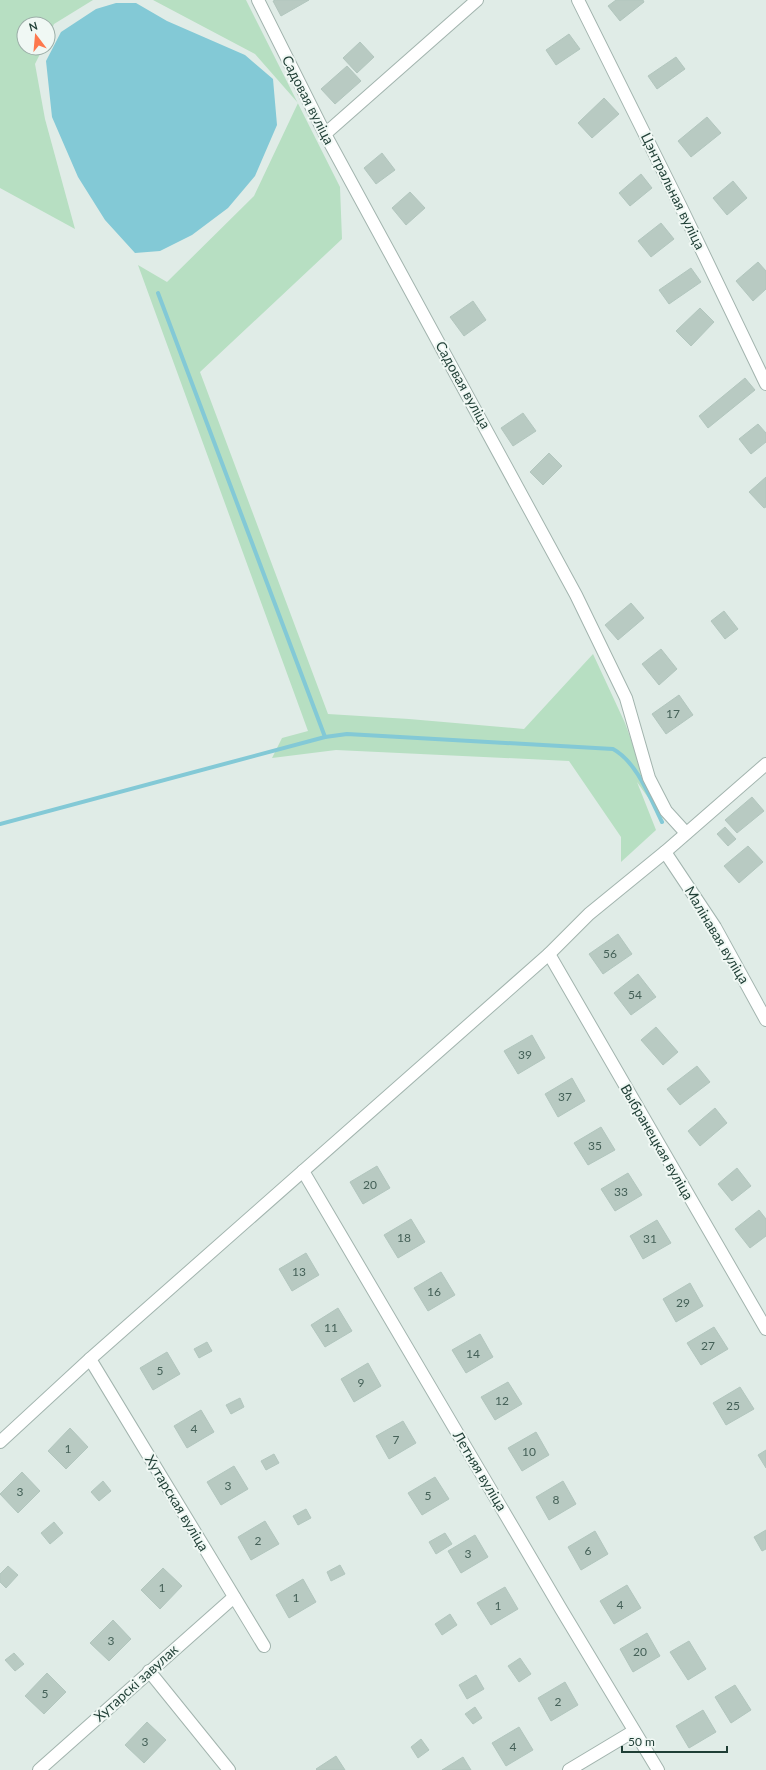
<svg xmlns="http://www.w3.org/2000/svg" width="766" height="1770" font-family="Lato,sans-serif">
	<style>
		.green { fill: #b7dfc2 }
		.water { fill: #83c9d6 }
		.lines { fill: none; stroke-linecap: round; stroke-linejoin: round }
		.stream { stroke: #83c9d6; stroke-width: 4 }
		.building { fill: #b8cac2; stroke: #b2c6be }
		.minor-casing { stroke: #a2b4ae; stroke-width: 14 }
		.minor { stroke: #fff; stroke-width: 12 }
		.labels { text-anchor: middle; stroke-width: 4; stroke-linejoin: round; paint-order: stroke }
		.number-label { font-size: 12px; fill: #456158 }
		.street-label { font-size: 14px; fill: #1f3e35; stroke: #f0f8f4 }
	</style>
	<rect width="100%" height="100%" fill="#e0ece7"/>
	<g class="green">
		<path d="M0,0H93L54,24L48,37V24H24V48H43L35,64L45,119L75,229L0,188Z"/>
		<path d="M153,0H246L340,187L342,239L200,372L328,714L409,719L524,729L593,654L625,723L640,765L664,820L637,782L656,830L621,862V837L569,761L336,750L272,758L282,738L308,731L138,265L167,282L254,196L298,103L255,54Z"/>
	</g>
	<path class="water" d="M116,3H136L167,21L245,55L273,79L277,125L255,176L228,208L192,235L160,251L135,253L105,220L78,177L52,117L46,61L61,32L96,9Z"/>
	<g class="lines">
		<g class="stream">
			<path d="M158,293L325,737"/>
			<path d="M0,824L325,737L347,734L613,749C637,762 650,798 662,822"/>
		</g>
	</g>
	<g class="building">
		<path d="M276,0H309L281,16L273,1Z"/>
		<path d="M616,0H643L644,2L620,21L608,6Z"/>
		<path d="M569,34L580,49L556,65L546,50Z"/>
		<path d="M360,42L374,57L357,73L343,58Z"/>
		<path d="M676,57L685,69L657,89L648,76Z"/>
		<path d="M347,66L361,81L335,104L321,89Z"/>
		<path d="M604,98L619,114L592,138L578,123Z"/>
		<path d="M707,117L721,133L691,157L678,141Z"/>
		<path d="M382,153L395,170L376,184L364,168Z"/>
		<path d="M641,174L652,188L630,206L619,193Z"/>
		<path d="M733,181L747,198L727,215L713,198Z"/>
		<path d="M410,192L425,208L406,225L392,208Z"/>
		<path d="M661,223L674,239L651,257L638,241Z"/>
		<path d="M758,262L766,271V289L753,301L736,281Z"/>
		<path d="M691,268L701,282L669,304L659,290Z"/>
		<path d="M473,301L486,320L464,336L450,317Z"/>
		<path d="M700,308L714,322L691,346L676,331Z"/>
		<path d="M745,378L755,390L708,428L699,416Z"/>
		<path d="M523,413L536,431L513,446L501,428Z"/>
		<path d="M758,424L766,433V442L751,454L739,439Z"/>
		<path d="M549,453L562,466L543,485L530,472Z"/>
		<path d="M766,477V507L764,508L749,492Z"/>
		<path d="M631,603L644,618L618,640L605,625Z"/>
		<path d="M724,611L738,629L725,639L711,621Z"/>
		<path d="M661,649L677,669L659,685L642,664Z"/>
		<path d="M679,695L693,715L666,734L652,714Z"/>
		<path d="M752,797L764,811L737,833L725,820Z"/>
		<path d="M725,827L736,839L728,846L717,834Z"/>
		<path d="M748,846L763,862L739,883L724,866Z"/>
		<path d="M618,934L632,954L603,974L589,954Z"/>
		<path d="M638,974L656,997L631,1015L614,993Z"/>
		<path d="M656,1027L678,1052L663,1065L641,1040Z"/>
		<path d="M532,1035L545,1058L518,1074L504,1051Z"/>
		<path d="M697,1066L710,1082L680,1105L667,1089Z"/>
		<path d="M572,1078L585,1101L558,1117L545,1094Z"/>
		<path d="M715,1108L727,1123L700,1146L688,1131Z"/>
		<path d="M601,1127L615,1150L588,1165L574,1143Z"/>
		<path d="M377,1166L390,1188L363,1204L350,1182Z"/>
		<path d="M737,1168L751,1186L732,1201L718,1184Z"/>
		<path d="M628,1173L642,1195L615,1211L601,1189Z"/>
		<path d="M759,1210L766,1219V1236L750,1248L735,1229Z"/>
		<path d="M411,1219L425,1242L398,1258L384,1235Z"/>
		<path d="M657,1220L671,1243L643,1259L630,1236Z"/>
		<path d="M306,1253L319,1275L292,1291L279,1269Z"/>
		<path d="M441,1272L455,1295L428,1311L414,1288Z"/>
		<path d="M690,1283L703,1306L676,1322L663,1299Z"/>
		<path d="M338,1308L352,1331L325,1347L311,1325Z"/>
		<path d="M714,1327L728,1349L701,1365L687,1343Z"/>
		<path d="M480,1334L493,1357L466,1373L452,1350Z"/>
		<path d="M207,1342L212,1351L199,1358L194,1349Z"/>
		<path d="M167,1352L180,1374L153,1390L140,1368Z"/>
		<path d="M368,1363L381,1386L354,1402L341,1379Z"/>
		<path d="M508,1382L522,1404L495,1420L481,1397Z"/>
		<path d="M740,1387L754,1409L726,1425L713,1403Z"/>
		<path d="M240,1398L244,1407L231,1414L226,1405Z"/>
		<path d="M201,1410L214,1432L187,1448L174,1426Z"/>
		<path d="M403,1421L416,1443L389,1459L376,1436Z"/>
		<path d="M70,1428L88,1447L66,1469L48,1451Z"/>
		<path d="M536,1432L549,1455L522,1471L508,1448Z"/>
		<path d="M766,1450V1468L758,1455Z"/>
		<path d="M274,1454L279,1463L266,1470L261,1461Z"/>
		<path d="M234,1466L248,1489L221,1505L207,1482Z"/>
		<path d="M22,1472L40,1491L18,1513L0,1494Z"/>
		<path d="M435,1477L449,1499L422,1515L408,1493Z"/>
		<path d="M103,1481L111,1491L99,1501L91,1492Z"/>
		<path d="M563,1481L576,1504L549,1520L536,1497Z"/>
		<path d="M306,1509L311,1518L298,1525L293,1516Z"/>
		<path d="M265,1521L279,1544L251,1560L238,1537Z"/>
		<path d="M54,1522L63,1533L50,1544L41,1533Z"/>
		<path d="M766,1530V1549L762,1551L754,1537Z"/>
		<path d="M595,1531L608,1554L581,1570L568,1547Z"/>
		<path d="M445,1533L452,1544L436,1554L429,1542Z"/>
		<path d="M475,1535L488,1557L461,1573L448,1551Z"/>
		<path d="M340,1565L345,1574L331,1581L327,1572Z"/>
		<path d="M8,1566L18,1575L6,1588L0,1582V1574Z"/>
		<path d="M163,1568L182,1586L160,1609L141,1590Z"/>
		<path d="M303,1579L316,1602L289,1618L276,1595Z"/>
		<path d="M627,1585L641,1608L614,1624L600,1601Z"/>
		<path d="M505,1587L518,1609L491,1625L477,1603Z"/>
		<path d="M450,1614L457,1625L442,1635L435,1624Z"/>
		<path d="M113,1620L131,1639L109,1661L90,1643Z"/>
		<path d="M647,1633L660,1656L633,1672L620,1649Z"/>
		<path d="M689,1641L706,1669L688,1680L670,1652Z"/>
		<path d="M14,1653L24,1664L15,1671L5,1660Z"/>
		<path d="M520,1658L531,1674L519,1682L508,1666Z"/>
		<path d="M47,1673L66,1692L44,1714L25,1696Z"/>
		<path d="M476,1675L484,1689L467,1699L459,1685Z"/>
		<path d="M565,1682L578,1705L551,1721L538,1698Z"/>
		<path d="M735,1685L751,1710L731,1723L715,1697Z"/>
		<path d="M475,1707L482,1718L473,1724L465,1714Z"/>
		<path d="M703,1710L716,1732L689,1748L676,1726Z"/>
		<path d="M147,1722L166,1740L144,1763L125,1745Z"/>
		<path d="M519,1727L533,1750L506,1766L492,1743Z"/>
		<path d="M421,1739L429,1750L418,1758L411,1747Z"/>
		<path d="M336,1756L345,1770H317L316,1769Z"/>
		<path d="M463,1757L471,1770H442Z"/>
	</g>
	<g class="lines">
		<g class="minor-casing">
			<g id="minor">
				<path d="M258,0L325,134L576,595L626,698L649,778L666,811L686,833"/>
				<path d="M578,0L680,205L766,384"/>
				<path d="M325,134L477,0"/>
				<path d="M665,852L715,927L766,1020"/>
				<path d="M549,954L766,1329"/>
				<path d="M303,1171L561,1609L658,1770"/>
				<path d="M90,1359L264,1646"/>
				<path d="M0,1442L90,1359L549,954L589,914L665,852L766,764"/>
				<path d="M149,1671L229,1770"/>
				<path d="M39,1770L234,1597"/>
				<path d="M569,1770L634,1731"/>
			</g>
		</g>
		<use href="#minor" class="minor"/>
	</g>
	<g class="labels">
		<g class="number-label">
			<text x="673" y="718">17</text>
			<text x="610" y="958">56</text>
			<text x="635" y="999">54</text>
			<text x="525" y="1059">39</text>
			<text x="565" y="1101">37</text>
			<text x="595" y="1150">35</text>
			<text x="370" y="1189">20</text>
			<text x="621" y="1196">33</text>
			<text x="404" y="1242">18</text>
			<text x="650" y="1243">31</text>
			<text x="299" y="1276">13</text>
			<text x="434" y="1296">16</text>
			<text x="683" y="1307">29</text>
			<text x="331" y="1332">11</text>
			<text x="708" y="1350">27</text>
			<text x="473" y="1358">14</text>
			<text x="160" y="1375">5</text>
			<text x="361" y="1387">9</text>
			<text x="502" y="1405">12</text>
			<text x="733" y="1410">25</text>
			<text x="194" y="1433">4</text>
			<text x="396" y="1444">7</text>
			<text x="68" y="1453">1</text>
			<text x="529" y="1456">10</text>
			<text x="228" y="1490">3</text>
			<text x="20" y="1496">3</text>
			<text x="428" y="1500">5</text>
			<text x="556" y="1504">8</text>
			<text x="258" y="1545">2</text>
			<text x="588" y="1555">6</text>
			<text x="468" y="1558">3</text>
			<text x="162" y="1592">1</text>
			<text x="296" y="1602">1</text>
			<text x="620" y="1609">4</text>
			<text x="498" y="1610">1</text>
			<text x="111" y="1645">3</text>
			<text x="640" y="1656">20</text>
			<text x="45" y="1698">5</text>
			<text x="558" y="1706">2</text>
			<text x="145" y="1746">3</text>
			<text x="513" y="1751">4</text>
		</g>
		<g class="street-label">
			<text transform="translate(308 100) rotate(63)" y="5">Садовая вуліца</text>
			<text transform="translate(673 191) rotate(64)" y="5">Цэнтральная вуліца</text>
			<text transform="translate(463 385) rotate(61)" y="5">Садовая вуліца</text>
			<text transform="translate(717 935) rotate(59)" y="5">Малінавая вуліца</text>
			<text transform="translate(657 1142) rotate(60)" y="5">Выбранецкая вуліца</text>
			<text transform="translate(480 1471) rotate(59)" y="5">Летняя вуліца</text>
			<text transform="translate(177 1503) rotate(59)" y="5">Хутарская вуліца</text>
			<text transform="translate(136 1683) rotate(-42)" y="5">Хутарскі завулак</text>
		</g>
	</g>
	<g transform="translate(36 36) rotate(344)"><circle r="19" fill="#f0f8f4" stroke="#9caea8"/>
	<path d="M0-3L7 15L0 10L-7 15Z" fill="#fd784d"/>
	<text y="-6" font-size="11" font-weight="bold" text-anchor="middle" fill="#1f3e35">N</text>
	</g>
	<path d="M622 1746v6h105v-6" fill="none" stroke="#1f3e35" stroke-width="2"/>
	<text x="628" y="1746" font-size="12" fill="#1f3e35" stroke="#f0f8f4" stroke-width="3" paint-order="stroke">50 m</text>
</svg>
